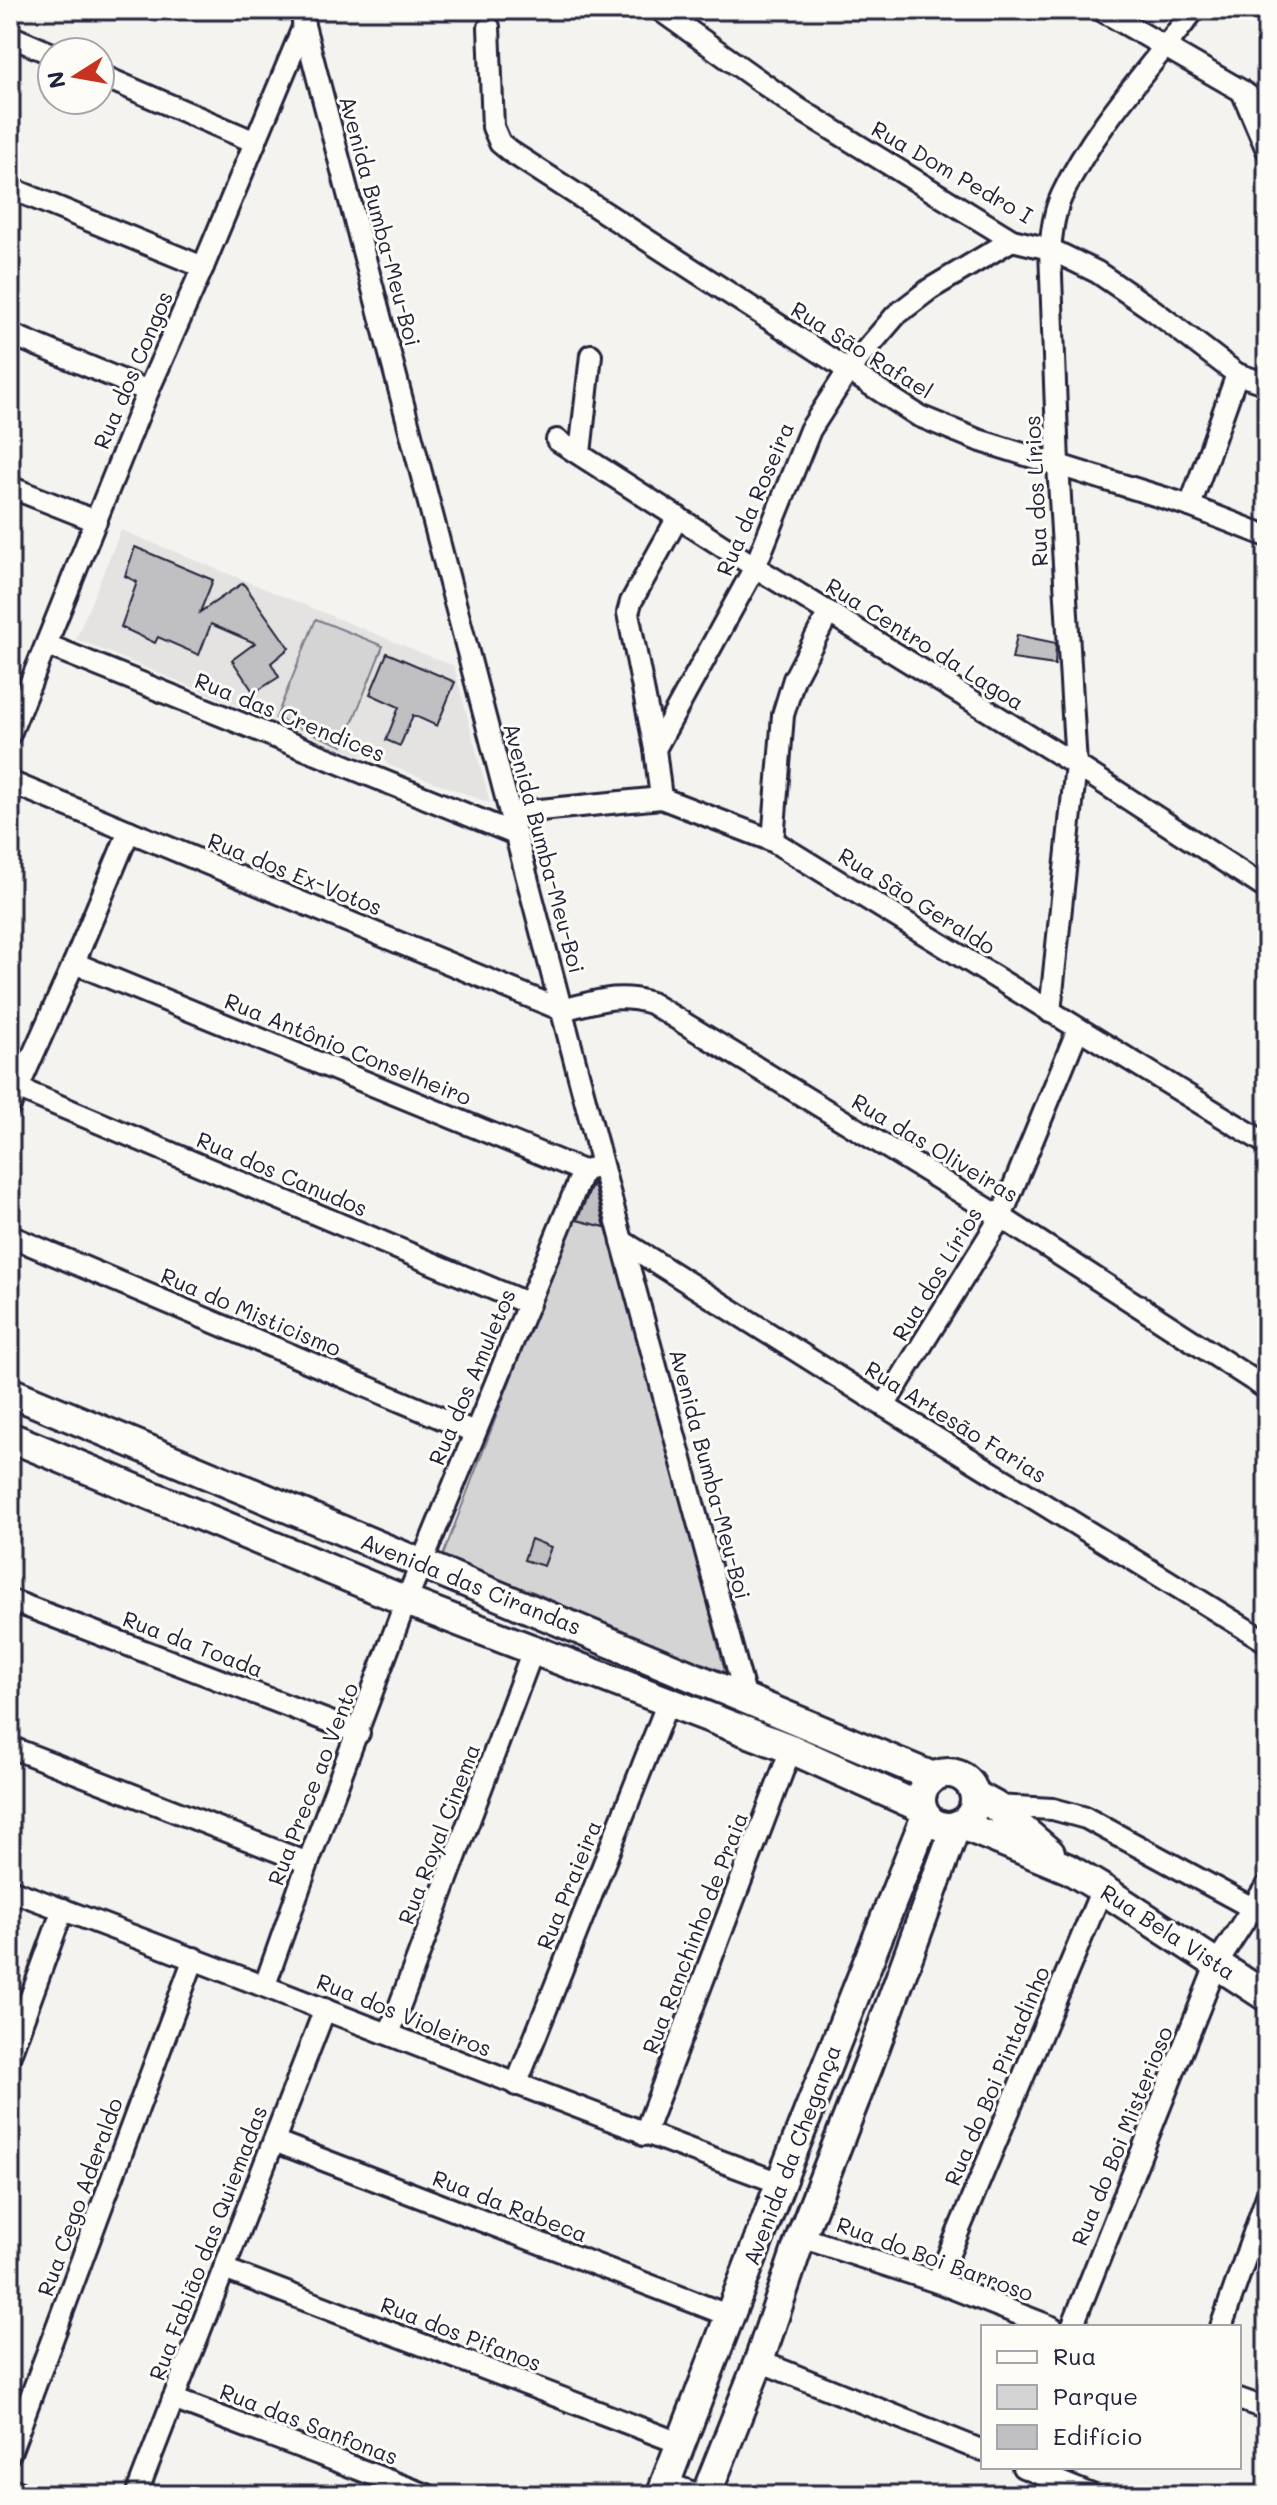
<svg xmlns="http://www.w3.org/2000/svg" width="1277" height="2505" font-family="Mali,sans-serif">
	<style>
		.built { fill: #e4e3e2 }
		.green { fill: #d5d4d5; stroke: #7c7b88; stroke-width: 2 }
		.building { fill: #c0bfc2; stroke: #22223b; stroke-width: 2 }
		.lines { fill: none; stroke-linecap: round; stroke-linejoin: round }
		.street-casing { stroke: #22223b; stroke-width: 26 }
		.secondary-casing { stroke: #22223b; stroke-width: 34 }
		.street { stroke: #fdfcf7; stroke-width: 20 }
		.secondary { stroke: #fdfcf7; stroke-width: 28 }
		.labels { text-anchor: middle; stroke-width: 6; stroke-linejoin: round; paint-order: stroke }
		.street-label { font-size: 22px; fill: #22223b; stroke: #fdfcf7 }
	</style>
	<rect width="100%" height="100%" fill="#f4f3ef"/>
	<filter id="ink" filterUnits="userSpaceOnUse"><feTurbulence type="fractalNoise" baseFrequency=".0125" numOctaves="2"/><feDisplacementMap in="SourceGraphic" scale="16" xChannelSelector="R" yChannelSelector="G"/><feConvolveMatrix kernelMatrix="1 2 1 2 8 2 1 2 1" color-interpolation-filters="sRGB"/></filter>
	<g filter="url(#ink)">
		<path class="built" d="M121,530L454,666L490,803L388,765L382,754L374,751L360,756L76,639Z"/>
		<g class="green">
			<path d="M316,619L383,646L343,746L276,718Z"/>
			<path d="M572,1219L612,1228L725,1672L606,1627L534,1592L485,1578L442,1558Z"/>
		</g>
		<g class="building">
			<path d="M135,547L213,580L200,612L243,583L289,648L271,663L279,677L254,693L232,660L255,643L211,624L199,655L158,637L155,643L121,627L137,582L125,576Z"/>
			<path d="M1017,635L1056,643L1055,665L1012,659Z"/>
			<path d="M387,653L455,682L437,726L413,715L400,746L386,740L399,707L370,694Z"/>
			<path d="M593,1183L594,1185L605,1227L577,1220Z"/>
			<path d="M531,1539L551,1547L544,1566L524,1560Z"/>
		</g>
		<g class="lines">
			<g class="street-casing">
				<g id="street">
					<path d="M300,10L622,1241L745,1696"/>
					<path d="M660,10L796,107L1012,240L1050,249L1097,272L1153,310L1237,374L1267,384"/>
					<path d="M1101,10L1242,91L1267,109"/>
					<path d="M489,27L493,127L500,143L511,152L919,416L978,440L1187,505L1267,536"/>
					<path d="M10,36L52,54"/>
					<path d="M100,75L255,142"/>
					<path d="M1242,91L1267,150"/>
					<path d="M10,188L203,267"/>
					<path d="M10,334L148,391"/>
					<path d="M557,440L755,567L1076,765L1267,889"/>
					<path d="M580,453L591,355"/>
					<path d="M10,487L96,521"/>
					<path d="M1190,506L1237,374"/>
					<path d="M47,645L515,834"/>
					<path d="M10,734L148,391L203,267L304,25"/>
					<path d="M655,749L628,613L631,602L678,517"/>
					<path d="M10,782L562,1010C595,1002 617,992 651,1003L1001,1217L1267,1389"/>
					<path d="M661,798L655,749L755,567L810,430L848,371L896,315L930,289L1012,240"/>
					<path d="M510,813L661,798L773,841L1267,1144"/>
					<path d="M773,841L783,715L794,679L829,612"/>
					<path d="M74,963L583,1171L596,1167"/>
					<path d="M1050,1012L1076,765L1058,464L1050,249C1052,231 1054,212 1062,195C1094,127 1149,69 1194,10"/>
					<path d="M17,1088L529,1304"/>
					<path d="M10,1106L74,963L129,831"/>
					<path d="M10,1236L474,1432"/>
					<path d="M622,1241L884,1406L1267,1642"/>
					<path d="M884,1406L1001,1217L1078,1029"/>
					<path d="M10,1600L359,1733"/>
					<path d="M10,1747L308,1863"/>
					<path d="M995,1806L1053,1809L1086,1818L1267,1916"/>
					<path d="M10,1890C268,1985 522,2089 780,2183"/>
					<path d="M265,1985L308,1863L406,1601L583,1171"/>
					<path d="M389,2034L533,1650"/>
					<path d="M10,2055L63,1909"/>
					<path d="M516,2085L668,1702"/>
					<path d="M644,2135L791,1749"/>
					<path d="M274,2141L730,2316"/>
					<path d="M801,2237L937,2282L1052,2327"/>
					<path d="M224,2269L682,2444"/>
					<path d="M937,2282L1102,1889"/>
					<path d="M1072,2327L1217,1963L1267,1885"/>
					<path d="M1221,2327L1267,2196"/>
					<path d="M759,2361L983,2451"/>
					<path d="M173,2399L427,2495"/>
					<path d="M1239,2399L1267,2409"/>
					<path d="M10,2453L194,1958"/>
					<path d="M1023,2467L1092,2495"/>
					<path d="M666,2483L699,2495"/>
					<path d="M136,2495L325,2009"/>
				</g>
			</g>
			<g class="secondary-casing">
				<g id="secondary">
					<path d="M10,1392L933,1777"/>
					<path d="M10,1437L406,1601L791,1749L922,1808"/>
					<circle cx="948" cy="1800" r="27"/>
					<path d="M975,1795L995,1806L1050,1853"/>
					<path d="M960,1824L1069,1869L1102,1889L1267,1997"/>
					<path d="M10,2493L15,2495"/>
					<path d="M661,2495L787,2166L926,1816"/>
					<path d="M706,2495L759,2361L801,2237L868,2066L956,1826"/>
				</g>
			</g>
			<use href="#street" class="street"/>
			<use href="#secondary" class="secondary"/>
		</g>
	</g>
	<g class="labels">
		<g class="street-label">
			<text transform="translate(952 172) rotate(30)" y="8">Rua Dom Pedro I</text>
			<text transform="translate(380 221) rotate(75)" y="8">Avenida Bumba-Meu-Boi</text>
			<text transform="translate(862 350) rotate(32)" y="8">Rua São Rafael</text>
			<text transform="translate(133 370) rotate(-67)" y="8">Rua dos Congos</text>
			<text transform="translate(1036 491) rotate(-93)" y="8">Rua dos Lírios</text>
			<text transform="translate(755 499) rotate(-67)" y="8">Rua da Roseira</text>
			<text transform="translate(925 644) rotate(32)" y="8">Rua Centro da Lagoa</text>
			<text transform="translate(290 717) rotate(22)" y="8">Rua das Crendices</text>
			<text transform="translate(544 848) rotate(75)" y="8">Avenida Bumba-Meu-Boi</text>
			<text transform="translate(295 874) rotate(22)" y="8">Rua dos Ex-Votos</text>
			<text transform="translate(917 901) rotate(32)" y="8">Rua São Geraldo</text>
			<text transform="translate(348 1049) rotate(22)" y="8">Rua Antônio Conselheiro</text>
			<text transform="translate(935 1148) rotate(31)" y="8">Rua das Oliveiras</text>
			<text transform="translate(282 1174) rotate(23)" y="8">Rua dos Canudos</text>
			<text transform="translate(937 1274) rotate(-59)" y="8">Rua dos Lírios</text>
			<text transform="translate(251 1312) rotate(23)" y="8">Rua do Misticismo</text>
			<text transform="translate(472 1377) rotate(-67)" y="8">Rua dos Amuletos</text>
			<text transform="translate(956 1422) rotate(32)" y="8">Rua Artesão Farias</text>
			<text transform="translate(710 1474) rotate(75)" y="8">Avenida Bumba-Meu-Boi</text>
			<text transform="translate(471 1584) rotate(22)" y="8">Avenida das Cirandas</text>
			<text transform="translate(193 1644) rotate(21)" y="8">Rua da Toada</text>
			<text transform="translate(313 1784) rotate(-69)" y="8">Rua Prece ao Vento</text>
			<text transform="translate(439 1834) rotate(-69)" y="8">Rua Royal Cinema</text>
			<text transform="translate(569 1885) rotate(-68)" y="8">Rua Praieira</text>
			<text transform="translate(1168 1932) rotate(33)" y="8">Rua Bela Vista</text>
			<text transform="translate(695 1933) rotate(-69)" y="8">Rua Ranchinho de Praia</text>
			<text transform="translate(404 2015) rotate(22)" y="8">Rua dos Violeiros</text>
			<text transform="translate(997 2076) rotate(-67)" y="8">Rua do Boi Pintadinho</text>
			<text transform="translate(1122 2136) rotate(-68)" y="8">Rua do Boi Misterioso</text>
			<text transform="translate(792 2155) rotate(-69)" y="8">Avenida da Chegança</text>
			<text transform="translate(80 2197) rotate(-70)" y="8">Rua Cego Aderaldo</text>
			<text transform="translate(510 2206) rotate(21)" y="8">Rua da Rabeca</text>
			<text transform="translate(208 2243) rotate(-69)" y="8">Rua Fabião das Quiemadas</text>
			<text transform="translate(935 2259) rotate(20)" y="8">Rua do Boi Barroso</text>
			<text transform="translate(461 2334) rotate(21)" y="8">Rua dos Pifanos</text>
			<text transform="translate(309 2424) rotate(21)" y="8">Rua das Sanfonas</text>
		</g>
	</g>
	<rect width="1277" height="2505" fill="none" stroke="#fdfcf7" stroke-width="40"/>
	<rect x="20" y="20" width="1237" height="2465" fill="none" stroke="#22223b" stroke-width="3" filter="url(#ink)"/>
	<rect x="981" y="2325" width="260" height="144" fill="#fdfcf7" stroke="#a5a5ac" stroke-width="2"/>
	<rect x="997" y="2351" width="40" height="12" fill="#fdfcf7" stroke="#a5a5ac" stroke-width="2"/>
	<text x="1053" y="2365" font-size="24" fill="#22223b">Rua</text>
	<rect x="997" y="2385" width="40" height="24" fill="#d5d4d5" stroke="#a5a5ac" stroke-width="2"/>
	<text x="1053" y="2405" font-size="24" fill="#22223b">Parque</text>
	<rect x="997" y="2425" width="40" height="24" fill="#c0bfc2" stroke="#a5a5ac" stroke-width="2"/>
	<text x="1053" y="2445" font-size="24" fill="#22223b">Edifício</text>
	<g transform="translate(76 76) rotate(259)"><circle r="38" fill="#fdfcf7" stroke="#a5a5ac" stroke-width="2"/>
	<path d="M0-6L14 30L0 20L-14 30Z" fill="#c8321e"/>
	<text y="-12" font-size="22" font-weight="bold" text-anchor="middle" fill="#22223b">N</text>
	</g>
</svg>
